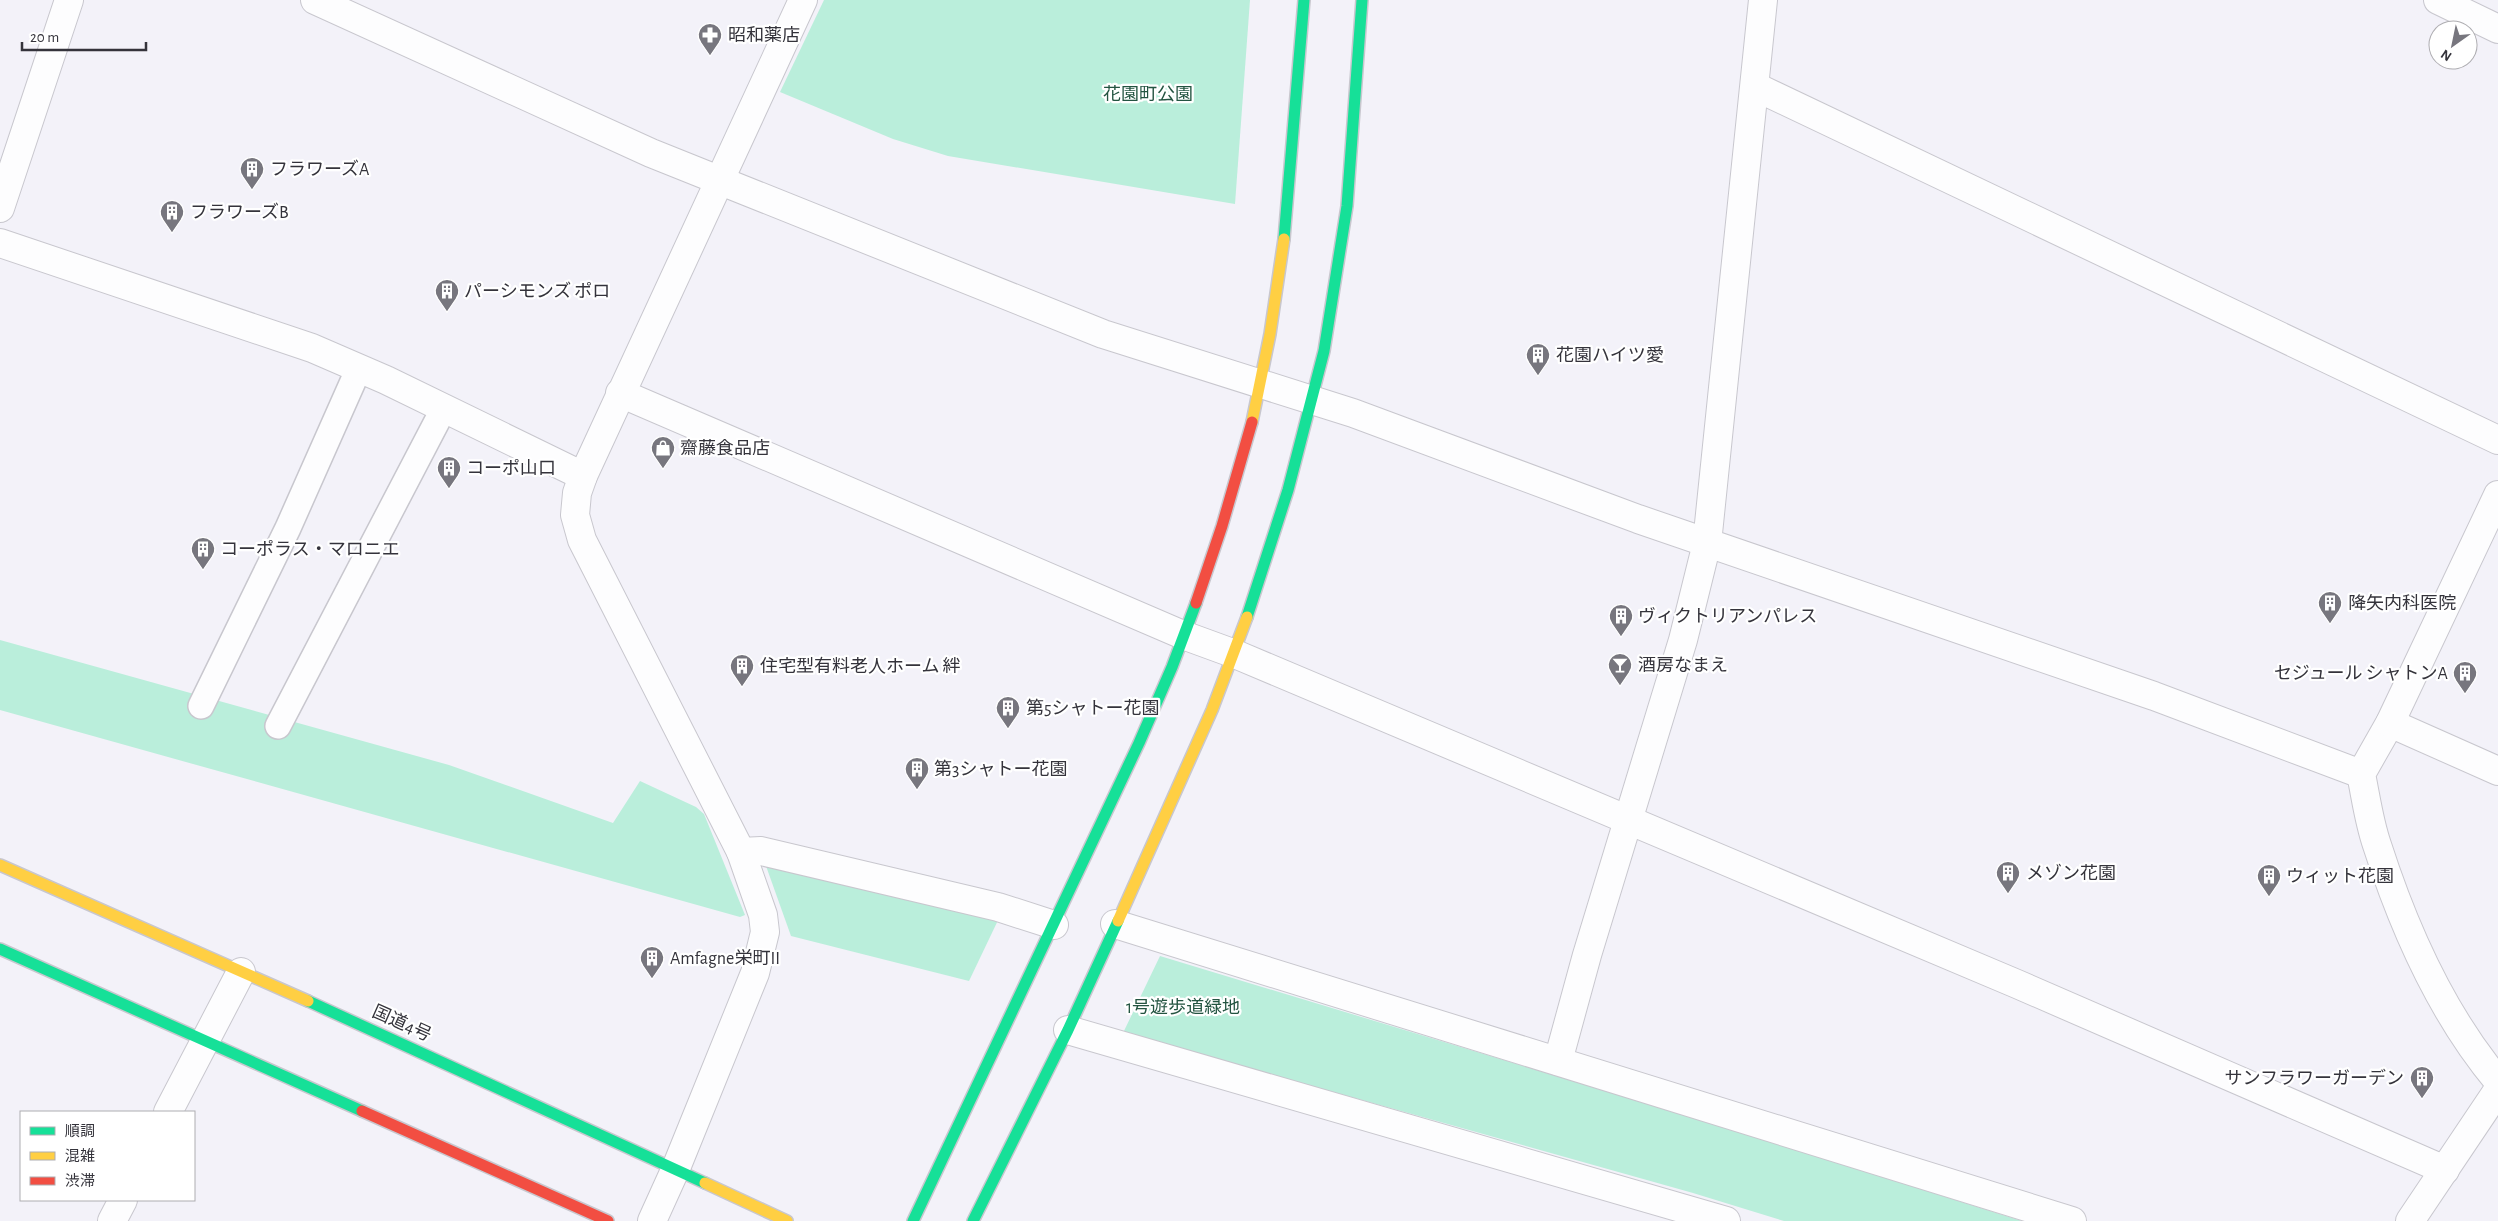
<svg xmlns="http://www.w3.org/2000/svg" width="2498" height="1221" font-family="'Alegreya Sans','Noto Sans JP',sans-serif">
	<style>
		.green { fill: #baeedb }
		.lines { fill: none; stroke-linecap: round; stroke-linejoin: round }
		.lane-casing { stroke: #c8c7ce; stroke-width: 28 }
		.street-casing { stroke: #c8c7ce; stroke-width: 30 }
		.fast-casing { stroke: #c8c7ce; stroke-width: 14 }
		.slow-casing { stroke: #c8c7ce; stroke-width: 14 }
		.jam-casing { stroke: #c8c7ce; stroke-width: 14 }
		.lane { stroke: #fdfdfe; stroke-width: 25 }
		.street { stroke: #fdfdfe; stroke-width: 28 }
		.fast { stroke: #16e098; stroke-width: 11 }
		.slow { stroke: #ffcf43; stroke-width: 11 }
		.jam { stroke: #f24e42; stroke-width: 11 }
		.labels { text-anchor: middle; stroke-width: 4.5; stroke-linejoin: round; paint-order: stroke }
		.poi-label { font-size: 18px; fill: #34333b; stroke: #fff; text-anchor: start }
		.park-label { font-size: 18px; fill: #235441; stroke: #fff }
		.street-label { font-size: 18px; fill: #34333b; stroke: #fff }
	</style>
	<rect width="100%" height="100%" fill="#f3f2f9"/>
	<g class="green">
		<path d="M824,0H1250L1235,204L948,156L893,139L780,92Z"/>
		<path d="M0,640L449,765L613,823L640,781L696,807L704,814L745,915L740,917L0,710Z"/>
		<path d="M766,866L1001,914L969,981L791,936Z"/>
		<path d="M1160,956L1702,1120L2022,1221H1784L1693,1193L1123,1033Z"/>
	</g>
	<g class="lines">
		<g class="lane-casing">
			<g id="lane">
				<path d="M201,706L288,528L359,368"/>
				<path d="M278,726L444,408"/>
			</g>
		</g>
		<g class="street-casing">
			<g id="street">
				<path d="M315,0L651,153L1103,334L1353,413L1638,519L2154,696L2361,774"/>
				<path d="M2438,0L2498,29"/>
				<path d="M1756,87L2498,440"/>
				<path d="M0,208L69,0"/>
				<path d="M0,243L312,348L386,380L583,476"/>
				<path d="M620,393L1183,635L1235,654L2017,984L2445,1170"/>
				<path d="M2498,495L2390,723L2361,774C2366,798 2369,822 2377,845C2404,929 2441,1013 2498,1081"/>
				<path d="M2390,723L2498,771"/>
				<path d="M741,852L761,851L998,907L1054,925"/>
				<path d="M1115,924L2072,1221"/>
				<path d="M1068,1030L1726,1221"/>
				<path d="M1558,1061L1587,955L1683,640L1707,543L1763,0"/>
				<path d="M168,1112L241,972"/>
				<path d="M112,1221L123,1200"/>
				<path d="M652,1221L676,1168L755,973L765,932L763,915L741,852L582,540L575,515L577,493L583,476L803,0"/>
				<path d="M2410,1221L2498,1090"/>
			</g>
		</g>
		<g class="fast-casing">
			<g id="fast">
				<path d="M1284,239L1304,0"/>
				<path d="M1247,617L1288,490L1324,351L1347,206L1362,0"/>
				<path d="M0,949L362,1111"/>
				<path d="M308,1001L705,1183"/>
				<path d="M913,1221L1139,743L1172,667L1196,603"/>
				<path d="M973,1221L1068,1030L1118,921"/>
			</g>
		</g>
		<g class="slow-casing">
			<g id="slow">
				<path d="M1252,422L1270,334L1284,239"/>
				<path d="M0,865L308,1001"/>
				<path d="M1118,921L1212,710L1247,617"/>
				<path d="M705,1183L787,1221"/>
			</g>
		</g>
		<g class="jam-casing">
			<g id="jam">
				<path d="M1196,603L1222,526L1252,422"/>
				<path d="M362,1111L608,1221"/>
			</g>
		</g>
		<use href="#lane" class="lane"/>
		<use href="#street" class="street"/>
		<use href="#fast" class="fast"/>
		<use href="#slow" class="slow"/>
		<use href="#jam" class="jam"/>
	</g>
	<defs>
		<g id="pharmacy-pin" transform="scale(1.25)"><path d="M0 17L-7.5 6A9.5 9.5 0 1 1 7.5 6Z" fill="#77767e" stroke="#fff"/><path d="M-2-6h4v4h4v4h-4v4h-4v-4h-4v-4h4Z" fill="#fff"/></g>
		<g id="building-pin" transform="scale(1.25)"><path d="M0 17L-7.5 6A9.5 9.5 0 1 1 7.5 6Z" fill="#77767e" stroke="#fff"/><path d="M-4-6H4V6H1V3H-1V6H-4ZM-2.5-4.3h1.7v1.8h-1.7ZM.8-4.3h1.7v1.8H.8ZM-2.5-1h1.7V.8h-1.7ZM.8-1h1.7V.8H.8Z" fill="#fff"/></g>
		<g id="shop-pin" transform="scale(1.25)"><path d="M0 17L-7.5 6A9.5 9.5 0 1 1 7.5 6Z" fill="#77767e" stroke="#fff"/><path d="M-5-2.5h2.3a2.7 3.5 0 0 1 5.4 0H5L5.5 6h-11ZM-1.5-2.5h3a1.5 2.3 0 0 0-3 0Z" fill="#fff"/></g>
		<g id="bar-pin" transform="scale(1.25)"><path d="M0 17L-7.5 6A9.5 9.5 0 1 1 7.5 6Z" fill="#77767e" stroke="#fff"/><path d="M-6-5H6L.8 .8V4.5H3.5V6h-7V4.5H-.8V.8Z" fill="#fff"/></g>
	</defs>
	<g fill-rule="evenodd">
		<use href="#pharmacy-pin" x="710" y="35"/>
		<use href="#building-pin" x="252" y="169"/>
		<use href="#building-pin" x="172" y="212"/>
		<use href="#building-pin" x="447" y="291"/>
		<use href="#building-pin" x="1538" y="355"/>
		<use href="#shop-pin" x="663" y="448"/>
		<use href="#building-pin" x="449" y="468"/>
		<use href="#building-pin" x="203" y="549"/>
		<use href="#building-pin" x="2330" y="603"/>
		<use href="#building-pin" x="1621" y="616"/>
		<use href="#bar-pin" x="1620" y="665"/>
		<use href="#building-pin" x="742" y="666"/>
		<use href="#building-pin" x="2465" y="673"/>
		<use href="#building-pin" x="1008" y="708"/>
		<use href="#building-pin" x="917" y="769"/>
		<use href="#building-pin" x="2008" y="873"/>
		<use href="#building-pin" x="2269" y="876"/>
		<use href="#building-pin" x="652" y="958"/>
		<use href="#building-pin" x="2422" y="1078"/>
	</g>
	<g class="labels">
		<g class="poi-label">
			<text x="728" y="41">昭和薬店</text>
			<text x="270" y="175">フラワーズA</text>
			<text x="190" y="218">フラワーズB</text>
			<text x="464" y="297">パーシモンズ ポロ</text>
			<text x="1556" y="361">花園ハイツ愛</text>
			<text x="680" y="454">齋藤食品店</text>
			<text x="466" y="474">コーポ山口</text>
			<text x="220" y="555">コーポラス・マロニエ</text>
			<text x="2348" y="609">降矢内科医院</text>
			<text x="1638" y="622">ヴィクトリアンパレス</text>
			<text x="1638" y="671">酒房なまえ</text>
			<text x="760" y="672">住宅型有料老人ホーム 絆</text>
			<text x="2448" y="679" text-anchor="end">セジュール シャトンA</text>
			<text x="1026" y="714">第5シャトー花園</text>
			<text x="934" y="775">第3シャトー花園</text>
			<text x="2026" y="879">メゾン花園</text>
			<text x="2286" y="882">ウィット花園</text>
			<text x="670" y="964">Amfagne栄町II</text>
			<text x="2404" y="1084" text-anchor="end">サンフラワーガーデン</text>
		</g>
		<g class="park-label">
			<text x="1148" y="100">花園町公園</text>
			<text x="1183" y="1013">1号遊歩道緑地</text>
		</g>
		<g class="street-label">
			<text transform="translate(402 1023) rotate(24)" y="6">国道4号</text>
		</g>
	</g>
	<rect x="20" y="1111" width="175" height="90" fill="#ffffff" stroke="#aeadb1"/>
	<rect x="30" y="1127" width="25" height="8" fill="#16e098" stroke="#aeadb1"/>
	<text x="65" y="1136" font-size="15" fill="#34333b">順調</text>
	<rect x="30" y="1152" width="25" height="8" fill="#ffcf43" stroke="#aeadb1"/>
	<text x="65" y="1161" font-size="15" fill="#34333b">混雑</text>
	<rect x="30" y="1177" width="25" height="8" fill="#f24e42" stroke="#aeadb1"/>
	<text x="65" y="1186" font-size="15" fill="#34333b">渋滞</text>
	<g transform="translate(2453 45) rotate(213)"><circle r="24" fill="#ffffff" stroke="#aeadb1"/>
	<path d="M0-4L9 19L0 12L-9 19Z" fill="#77767e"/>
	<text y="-8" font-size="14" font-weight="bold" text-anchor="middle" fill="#34333b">N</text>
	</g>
	<path d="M22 42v8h124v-8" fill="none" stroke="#34333b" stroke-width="2.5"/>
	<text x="30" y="42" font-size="15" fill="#34333b" stroke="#ffffff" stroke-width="4" paint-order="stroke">20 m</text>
</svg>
